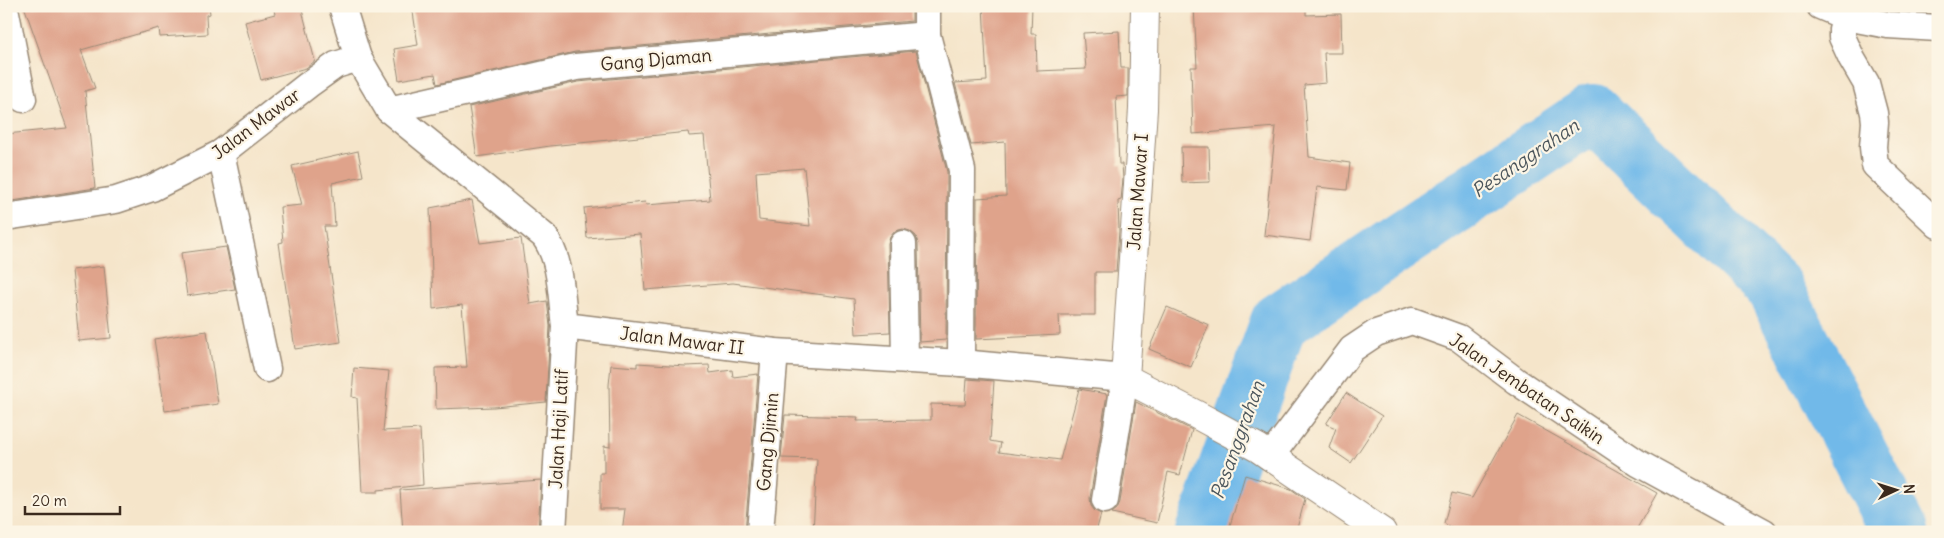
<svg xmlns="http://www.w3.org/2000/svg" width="1944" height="538" font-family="Delius,sans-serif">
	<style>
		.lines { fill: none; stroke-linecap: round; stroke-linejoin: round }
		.river { stroke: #71b9e9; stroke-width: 58 }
		.building { fill: #dfa38b; fill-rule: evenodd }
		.minor-casing { stroke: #988874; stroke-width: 29 }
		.tertiary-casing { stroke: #988874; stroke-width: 30 }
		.minor { stroke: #fff; stroke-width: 26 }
		.tertiary { stroke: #fff; stroke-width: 28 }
		.labels { text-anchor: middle; stroke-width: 4.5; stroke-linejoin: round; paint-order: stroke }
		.street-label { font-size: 18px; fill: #3b2a1e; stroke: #fcf5e5 }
		.water-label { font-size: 19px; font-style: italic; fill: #4b555b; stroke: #fcf5e5 }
	</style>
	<rect width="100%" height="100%" fill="#fcf5e5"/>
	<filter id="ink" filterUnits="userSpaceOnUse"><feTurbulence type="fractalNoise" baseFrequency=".02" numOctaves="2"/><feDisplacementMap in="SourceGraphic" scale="10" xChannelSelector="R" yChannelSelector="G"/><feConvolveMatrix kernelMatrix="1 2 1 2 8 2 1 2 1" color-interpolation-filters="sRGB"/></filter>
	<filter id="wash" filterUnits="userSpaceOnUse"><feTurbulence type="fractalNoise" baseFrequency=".0096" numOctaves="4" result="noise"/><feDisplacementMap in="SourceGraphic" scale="20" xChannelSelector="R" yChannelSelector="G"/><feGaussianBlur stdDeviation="1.12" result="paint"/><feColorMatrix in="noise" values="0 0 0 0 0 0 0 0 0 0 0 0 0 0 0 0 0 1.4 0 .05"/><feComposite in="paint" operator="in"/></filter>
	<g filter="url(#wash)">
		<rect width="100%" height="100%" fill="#f5e5ca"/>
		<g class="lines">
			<path class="river" d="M1204,532L1279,322L1593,113L1774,288L1899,532"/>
		</g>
		<g id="blocks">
			<g class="building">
				<path d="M24,6H209L210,14L206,15L207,34L160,37L159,28L81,50L95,88L85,91L95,188L6,202V134L67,128Z"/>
				<path d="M273,6H301L315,61L306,68L261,80L245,22L275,14Z"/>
				<path d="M412,6H912V21L575,52L437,84L435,74L399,80L394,49L418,45Z"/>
				<path d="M983,6H1032L1031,34H1036L1037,71L1086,69L1083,33L1119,31L1121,68H1128V96L1116,97L1119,164H1122L1123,179L1121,200L1118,201L1119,231L1116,272H1095V315H1059L1060,335L976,339L977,198L1006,196L1005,142L971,145L955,83L987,81Z"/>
				<path d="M1194,6H1306V15L1341,14L1342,53H1324L1326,83L1304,85L1309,157L1350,163L1347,190L1317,187L1310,241L1264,235L1276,127L1193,134L1191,67H1197Z"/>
				<path d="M916,51L947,172L946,340L920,342L918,244L916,236L910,231L903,229L895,231L890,237L888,244L890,332L856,334L854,299L733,283L645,290L640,234L587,238L584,208L645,202L646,205L710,200L704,135L689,136L688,132L550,146L477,157L469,107L578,82ZM804,168L810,226L759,220L756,172Z"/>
				<path d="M1181,147H1209L1210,182L1182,183Z"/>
				<path d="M358,151L363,176L332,183L335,226H324L341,342L295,349L279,243L283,242L280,207L302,205L292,166Z"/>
				<path d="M472,200L480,243L521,238L530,304L547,301L550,326L546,402L494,407L436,409L435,368L467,367L462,305L433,309L430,208Z"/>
				<path d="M226,247L235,289L187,296L181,253Z"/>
				<path d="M104,266L111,338L79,341L72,270Z"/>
				<path d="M1167,307L1209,325L1191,367L1149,349Z"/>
				<path d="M207,331L218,404L165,411L154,339Z"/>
				<path d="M637,363L686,366L709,365L710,373L732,370L733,377L758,374L745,532H622L625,509H600V473H604V446L610,447L609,385L611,365L637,367Z"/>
				<path d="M354,368L389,371L383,431L420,429L423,485L378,490V492H362L357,398L352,397Z"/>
				<path d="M967,379L994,381L990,441L1001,443L999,452L1060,460L1079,389L1107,394L1090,498L1091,506L1095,511L1101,514L1096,532H813L817,459L781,458L785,415L858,417L857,421L931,420V404L965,405Z"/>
				<path d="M1346,393L1382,416L1351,463L1329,448L1336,428L1326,424Z"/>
				<path d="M1136,402L1192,430L1180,475L1168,472L1157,523L1112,513L1117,509L1120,502Z"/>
				<path d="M1518,415L1657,493L1635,532H1457L1444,523L1452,493L1472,498Z"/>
				<path d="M1245,475L1291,489L1305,499L1296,532H1228Z"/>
				<path d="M541,480L538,532H403L400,490Z"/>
			</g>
		</g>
	</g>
	<g filter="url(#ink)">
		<use href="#blocks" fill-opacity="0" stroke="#988874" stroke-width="1"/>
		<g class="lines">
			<g class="minor-casing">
				<g id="minor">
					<path d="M342,6L358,58L389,110L544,236C562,260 561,297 565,326L775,352L961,363L1125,378L1105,500"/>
					<path d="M927,6V35L962,170L961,363"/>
					<path d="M1820,6L1846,17L1888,25L1938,28"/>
					<path d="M6,13L23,99"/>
					<path d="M1846,17L1842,29V37L1852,59L1866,83L1874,113L1875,122L1873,147L1875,165L1938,225"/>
					<path d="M389,110L576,67L927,35"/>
					<path d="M221,153L267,369"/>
					<path d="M6,217L116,200L152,188L221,153L308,85L336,65L358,58"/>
					<path d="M903,244L905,359"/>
					<path d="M1270,457L1352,349L1376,333L1412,321L1459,338L1516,381L1638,463L1764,532"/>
					<path d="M553,532L565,326"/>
					<path d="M760,532L775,352"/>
				</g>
			</g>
			<g class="tertiary-casing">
				<path id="tertiary" d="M1145,6L1143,109L1125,378L1197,415L1258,448L1382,532"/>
			</g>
			<use href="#minor" class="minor"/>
			<use href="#tertiary" class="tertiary"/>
		</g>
	</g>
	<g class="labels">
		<g class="street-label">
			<text transform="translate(656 60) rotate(-5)" y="6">Gang Djaman</text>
			<text transform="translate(256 124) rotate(-37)" y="6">Jalan Mawar</text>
			<text transform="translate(1138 192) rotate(-86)" y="6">Jalan Mawar I</text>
			<text transform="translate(682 341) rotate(7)" y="6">Jalan Mawar II</text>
			<text transform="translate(1527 389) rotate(34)" y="6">Jalan Jembatan Saikin</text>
			<text transform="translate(559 429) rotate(-87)" y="6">Jalan Haji Latif</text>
			<text transform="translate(768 442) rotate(-85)" y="6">Gang Djimin</text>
		</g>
		<g class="water-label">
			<text transform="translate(1525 158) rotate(-34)" y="7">Pesanggrahan</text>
			<text transform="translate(1237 440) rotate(-70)" y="7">Pesanggrahan</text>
		</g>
	</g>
	<rect width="1944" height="538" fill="none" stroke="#fcf5e5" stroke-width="25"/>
	<g transform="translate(1896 490) rotate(86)" stroke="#fcf5e5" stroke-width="4" paint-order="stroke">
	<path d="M0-4L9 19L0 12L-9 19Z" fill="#3b2a1e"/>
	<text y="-8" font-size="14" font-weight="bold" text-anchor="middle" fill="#3b2a1e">N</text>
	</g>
	<path d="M25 506v8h95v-8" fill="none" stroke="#3b2a1e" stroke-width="2.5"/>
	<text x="32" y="506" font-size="15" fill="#3b2a1e" stroke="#fcf5e5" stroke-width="4" paint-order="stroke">20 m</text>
</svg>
